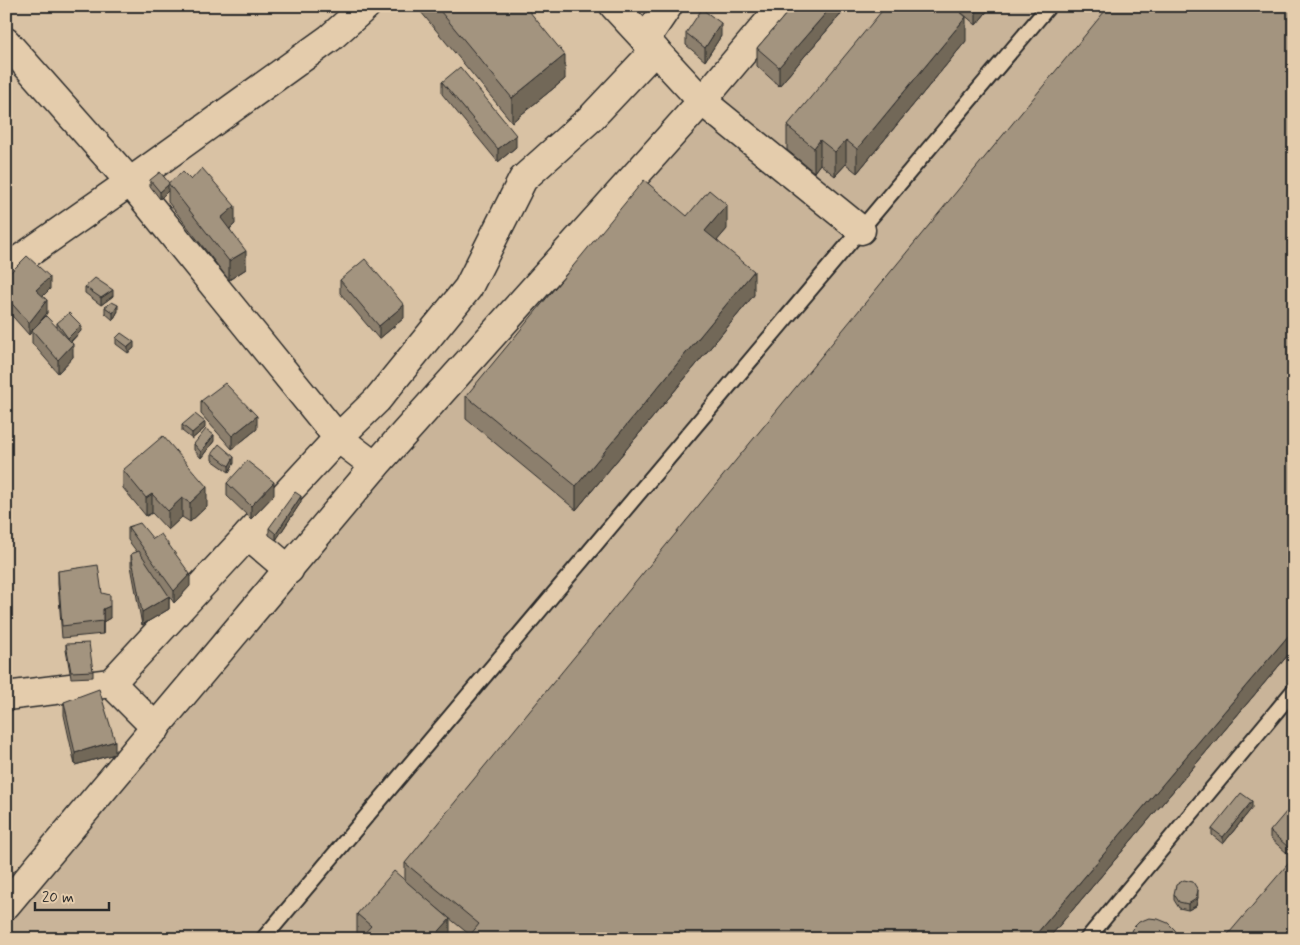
<svg xmlns="http://www.w3.org/2000/svg" width="1300" height="945" font-family="Mynerve,sans-serif">
	<style>
		.built { fill: #c9b499 }
		.lines { fill: none; stroke-linecap: round; stroke-linejoin: round }
		.lane-casing { stroke: #2b2b2b; stroke-width: 18 }
		.street-casing { stroke: #2b2b2b; stroke-width: 31 }
		.secondary-casing { stroke: #2b2b2b; stroke-width: 31 }
		.lane { stroke: #e4ccac; stroke-width: 14 }
		.street { stroke: #e4ccac; stroke-width: 28 }
		.secondary { stroke: #e4ccac; stroke-width: 28 }
		.wall { fill: #8c7f6d; stroke: #2b2b2b }
		.shaded-wall { fill: #726859; stroke: #2b2b2b }
		.building { fill: #a3947f; stroke: #2b2b2b }
	</style>
	<rect width="100%" height="100%" fill="#d9c2a4"/>
	<filter id="ink" filterUnits="userSpaceOnUse"><feTurbulence type="fractalNoise" baseFrequency=".02" numOctaves="2"/><feDisplacementMap in="SourceGraphic" scale="10" xChannelSelector="R" yChannelSelector="G"/><feConvolveMatrix kernelMatrix="1 2 1 2 8 2 1 2 1" color-interpolation-filters="sRGB"/></filter>
	<g filter="url(#ink)">
		<path class="built" d="M781,6H1294V939H6V918Z"/>
		<g class="lines">
			<g class="lane-casing">
				<g id="lane">
					<path d="M263,939L1049,6"/>
					<path d="M1087,939L1294,690"/>
				</g>
			</g>
			<g class="street-casing">
				<g id="street">
					<path d="M645,40L668,6"/>
					<path d="M6,42L130,182L338,438L375,466"/>
					<path d="M702,101L861,230"/>
					<path d="M6,269L130,182L330,38L366,6"/>
					<path d="M248,535L289,570"/>
					<path d="M111,683L338,438L377,400L468,288L523,179L591,118L655,50"/>
					<path d="M6,696L111,683L156,728"/>
					<path d="M6,905L375,466L702,101L782,6"/>
				</g>
			</g>
			<g class="secondary-casing">
				<path id="secondary" d="M614,6L702,101"/>
			</g>
			<use href="#lane" class="lane"/>
			<use href="#street" class="street"/>
			<use href="#secondary" class="secondary"/>
		</g>
		<g class="wall">
			<path d="M416,6H525L565,79L512,122Z"/>
			<path d="M793,6H848L779,86L757,66V48Z"/>
			<path d="M954,6H989V9L976,25Z"/>
			<path d="M1294,6V648L1048,939H467L470,935L427,900L450,937L448,939H360L361,936L357,933V914L405,881V863Z"/>
			<path d="M686,33L721,36L705,61L686,45Z"/>
			<path d="M966,41L857,173L846,164L835,176L820,164L814,172L787,150V126Z"/>
			<path d="M442,82L516,147L498,162L442,94Z"/>
			<path d="M150,180L169,183L235,224L230,229L246,269L229,280L168,202V191L160,199L150,186Z"/>
			<path d="M687,216L727,229L717,240L754,295L576,510L466,419V396Z"/>
			<path d="M6,277L50,289L43,296L47,313L40,322L57,327V323L81,331L71,342L73,357L58,373L32,343V331L29,335L6,309Z"/>
			<path d="M340,280L404,318L379,339L340,293Z"/>
			<path d="M85,287L113,296L101,305L85,293Z"/>
			<path d="M105,307L118,311L113,320L105,313Z"/>
			<path d="M116,338L134,348L128,353L116,344Z"/>
			<path d="M201,401L257,429L232,449L201,414Z"/>
			<path d="M182,425L205,428L192,439L182,431Z"/>
			<path d="M214,441L201,458L194,450V444Z"/>
			<path d="M212,453L234,463L229,472L212,460Z"/>
			<path d="M123,470L207,506L190,522L182,517L168,530L152,513L146,516L123,488Z"/>
			<path d="M227,483L274,495L251,519L227,496Z"/>
			<path d="M301,502L276,540L269,535V528Z"/>
			<path d="M128,527L190,586L174,603L169,596V609L142,625L131,566V554L137,552L128,540Z"/>
			<path d="M58,571L102,593L110,618L103,622V634L62,638L58,584Z"/>
			<path d="M66,644L93,671V677L71,678L66,650Z"/>
			<path d="M64,702L115,754L75,765L64,715Z"/>
			<path d="M1252,808L1223,844L1212,835V829Z"/>
			<path d="M1294,817L1288,854L1270,838V831Z"/>
			<path d="M1174,894L1198,897L1196,906L1188,910L1179,908L1174,900Z"/>
		</g>
		<g class="shaded-wall">
			<path d="M832,6H848L779,86V67Z"/>
			<path d="M981,6H989V9L976,25V12Z"/>
			<path d="M966,17V41L857,173V149Z"/>
			<path d="M721,23V36L705,61V48Z"/>
			<path d="M565,55V79L512,122V98Z"/>
			<path d="M516,135V147L498,162V149Z"/>
			<path d="M820,140V164L814,172V148Z"/>
			<path d="M846,140V164L835,176V152Z"/>
			<path d="M168,185V191L160,199V192Z"/>
			<path d="M727,205V229L705,255V231Z"/>
			<path d="M235,206V224L221,236V218Z"/>
			<path d="M246,251V269L229,280V261Z"/>
			<path d="M754,271V295L576,510V486Z"/>
			<path d="M50,277V289L36,303V290Z"/>
			<path d="M113,290V296L101,305V298Z"/>
			<path d="M47,300V313L29,335V323Z"/>
			<path d="M118,305V311L113,320V313Z"/>
			<path d="M404,305V318L379,339V326Z"/>
			<path d="M81,325V331L68,344V338Z"/>
			<path d="M134,342V348L128,353V347Z"/>
			<path d="M73,344V357L58,373V360Z"/>
			<path d="M257,416V429L232,449V436Z"/>
			<path d="M205,422V428L192,439V433Z"/>
			<path d="M214,435V441L201,458V452Z"/>
			<path d="M234,457V463L229,472V466Z"/>
			<path d="M274,482V495L251,519V506Z"/>
			<path d="M207,487V506L190,522V503Z"/>
			<path d="M152,494V513L146,516V498Z"/>
			<path d="M301,496V502L276,540V534Z"/>
			<path d="M182,498V517L168,530V511Z"/>
			<path d="M190,574V586L174,603V591Z"/>
			<path d="M169,596V609L142,625V612Z"/>
			<path d="M110,606V618L103,622V634V609Z"/>
			<path d="M1294,629V648L1048,939H1032Z"/>
			<path d="M115,741V754L75,765V753Z"/>
			<path d="M1252,801V808L1223,844V837Z"/>
			<path d="M1294,840V847L1288,854V847Z"/>
			<path d="M1198,890V897L1196,906L1188,910V904Z"/>
			<path d="M450,919V937L448,939H432Z"/>
		</g>
		<g class="building">
			<path d="M436,6H525L565,55L512,98Z"/>
			<path d="M793,6H832L779,67L757,48Z"/>
			<path d="M886,6H953L966,17L857,149L846,140L835,152L820,140L814,148L787,126Z"/>
			<path d="M969,6H981L976,12Z"/>
			<path d="M1109,6H1294V629L1032,939H467L479,924L405,863Z"/>
			<path d="M702,9L721,23L705,48L686,33Z"/>
			<path d="M460,67L516,135L498,149L442,82Z"/>
			<path d="M202,168L235,206L221,218L246,251L229,261L168,183L183,172L191,180Z"/>
			<path d="M160,172L169,183L168,185L160,192L150,180Z"/>
			<path d="M644,180L687,216L709,190L727,205L705,231L754,271L576,486L466,396Z"/>
			<path d="M27,256L50,277L36,290L47,300L29,323L6,297V277Z"/>
			<path d="M365,259L404,305L379,326L340,280Z"/>
			<path d="M95,278L113,290L101,298L85,287Z"/>
			<path d="M112,302L118,305L113,313L105,307Z"/>
			<path d="M69,313L81,325L68,338L57,323Z"/>
			<path d="M46,316L73,344L58,360L32,330Z"/>
			<path d="M121,333L134,342L128,347L116,338Z"/>
			<path d="M225,383L257,416L232,436L201,401Z"/>
			<path d="M195,414L205,422L192,433L182,425Z"/>
			<path d="M206,429L214,435L201,452L194,444Z"/>
			<path d="M163,436L207,487L190,503L182,498L168,511L152,494L146,498L123,470Z"/>
			<path d="M219,444L234,457L229,466L212,453Z"/>
			<path d="M247,461L274,482L251,506L227,483Z"/>
			<path d="M295,492L301,496L276,534L269,528Z"/>
			<path d="M140,523L153,539L161,534L190,574L174,591L128,527Z"/>
			<path d="M139,551L169,596L142,612L131,554Z"/>
			<path d="M98,565L102,593L110,595V606L103,609V621L62,626L58,571Z"/>
			<path d="M89,643L93,671L71,672L66,644Z"/>
			<path d="M99,689L115,741L75,753L64,702Z"/>
			<path d="M1241,793L1252,801L1223,837L1212,829Z"/>
			<path d="M1287,811L1294,817V840L1288,847L1270,831Z"/>
			<path d="M1293,858L1294,859V939H1224Z"/>
			<path d="M394,871L450,919L432,939L360,938L371,926L357,914Z"/>
			<path d="M1184,880L1193,882L1198,890L1196,899L1188,904L1179,902L1174,894L1176,885Z"/>
			<path d="M1149,918L1158,919L1168,923L1175,930L1178,939H1128L1132,929L1139,922Z"/>
		</g>
	</g>
	<rect width="1300" height="945" fill="none" stroke="#e4ccac" stroke-width="25"/>
	<rect x="12" y="12" width="1275" height="920" fill="none" stroke="#2b2b2b" stroke-width="2" filter="url(#ink)"/>
	<path d="M35 902v8h74v-8" fill="none" stroke="#2b2b2b" stroke-width="2.5"/>
	<text x="42" y="902" font-size="15" fill="#2b2b2b" stroke="#e4ccac" stroke-width="4" paint-order="stroke">20 m</text>
</svg>
